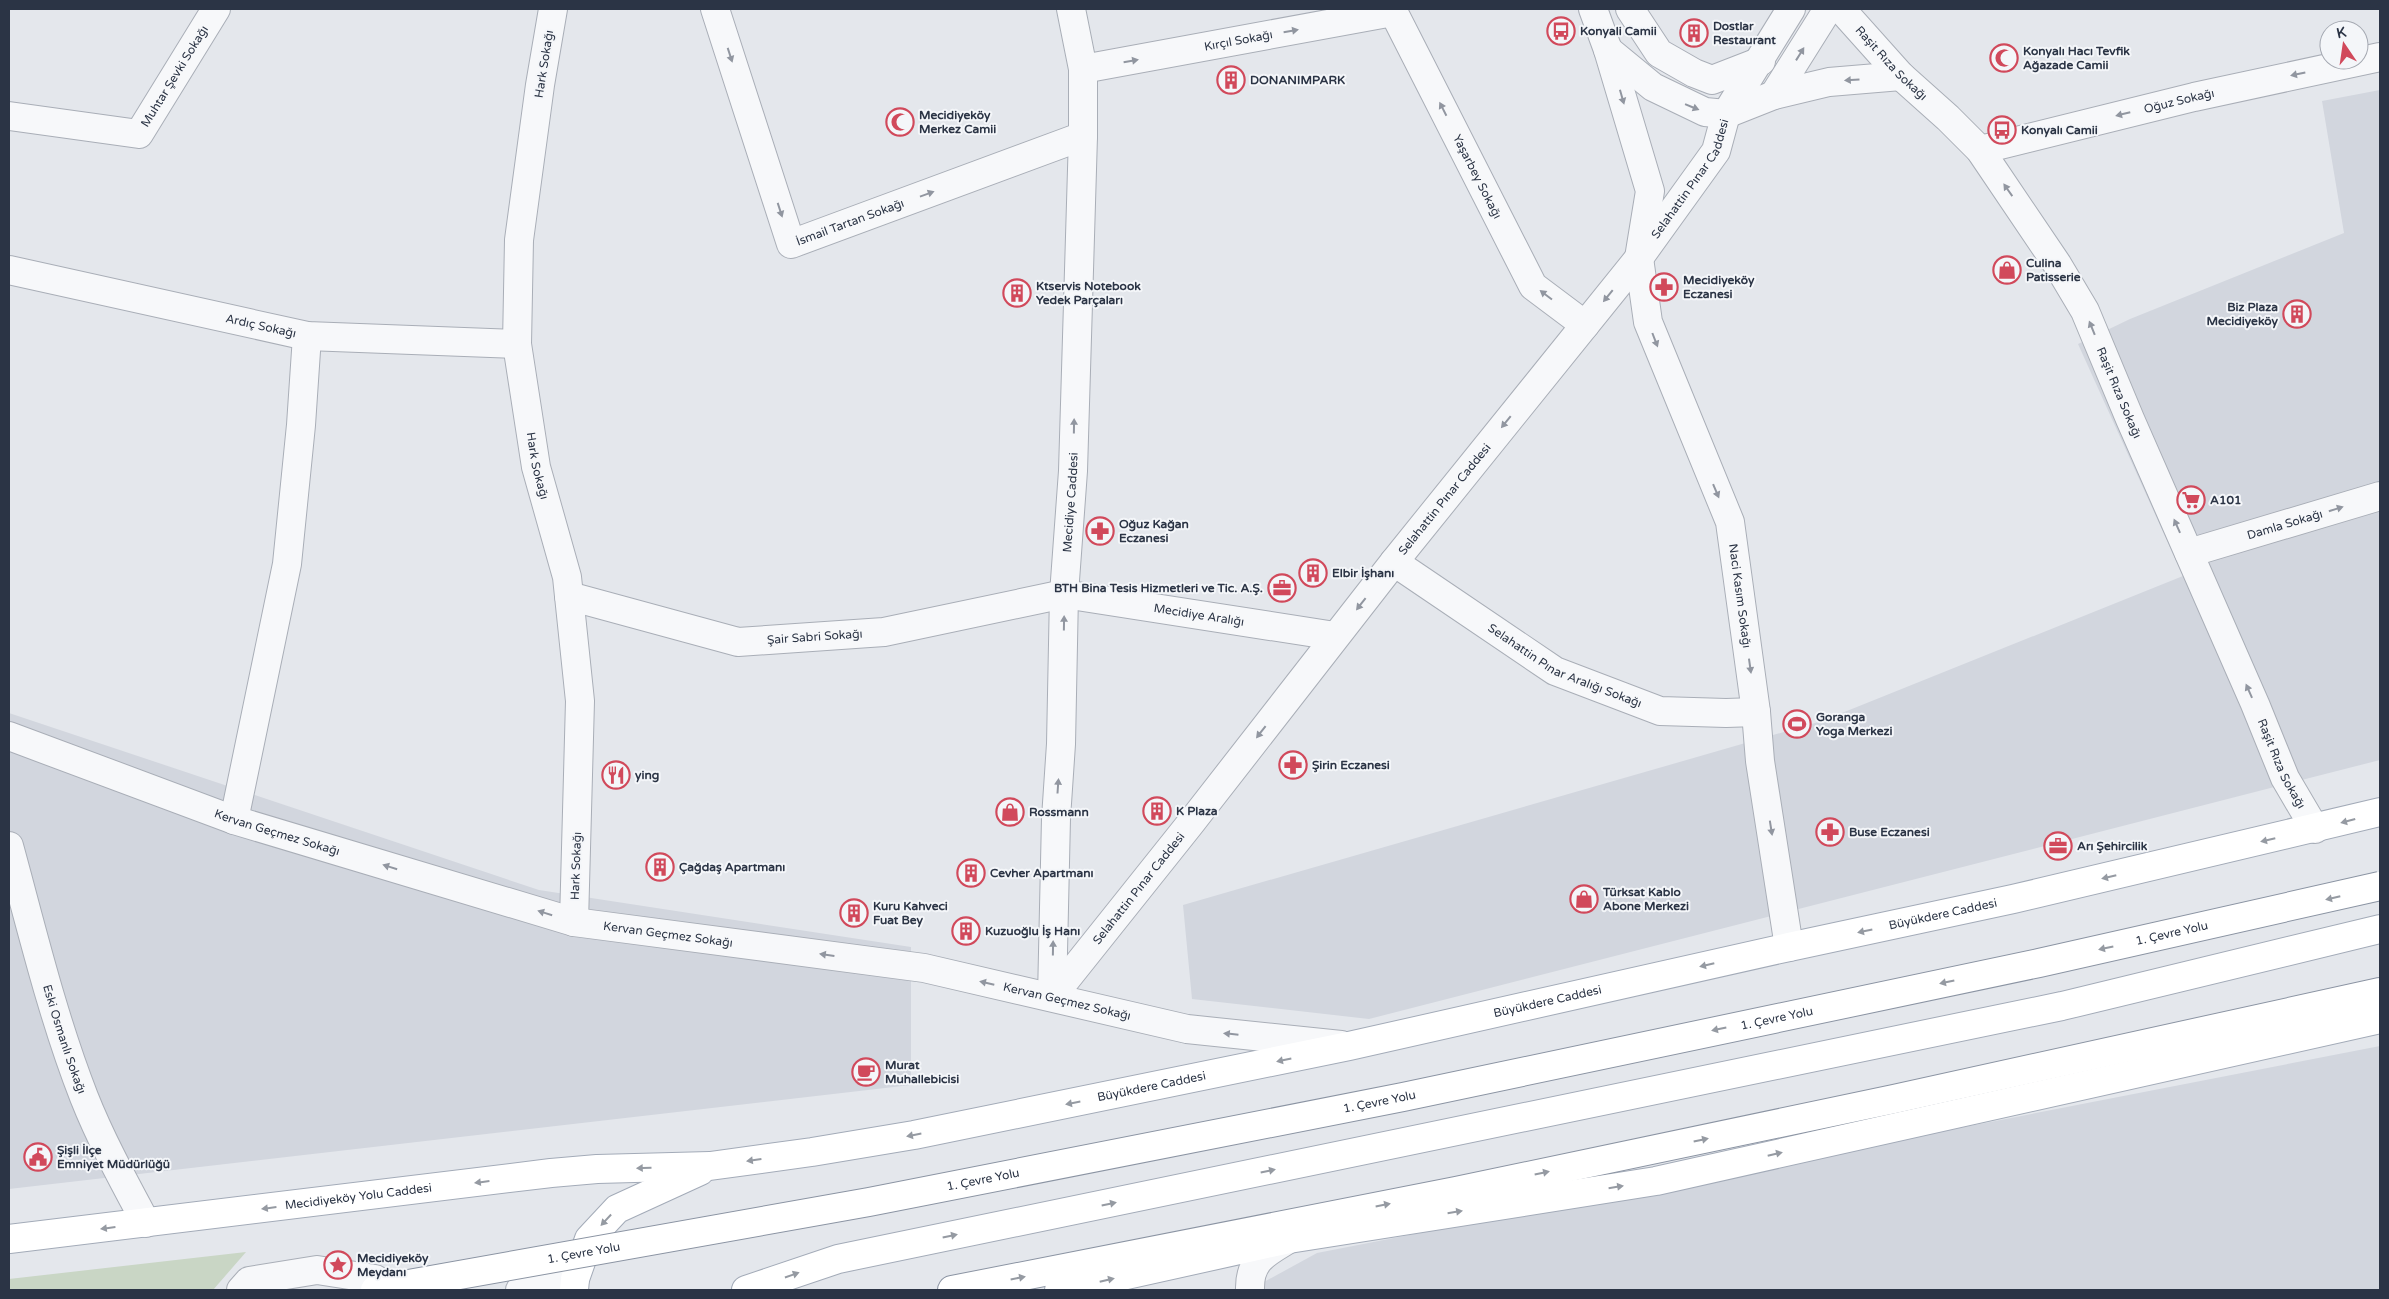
<svg xmlns="http://www.w3.org/2000/svg" width="2389" height="1299" font-family="'Varela Round',sans-serif">
	<style>
		.built { fill: #d2d6de }
		.green { fill: #c9d6c5 }
		.lines { fill: none; stroke-linecap: round; stroke-linejoin: round }
		.minor-casing { stroke: #a9aeb7; stroke-width: 30 }
		.major-casing { stroke: #a3abb8; stroke-width: 30 }
		.highway-casing { stroke: #8b94a3; stroke-width: 30 }
		.minor { stroke: #f7f8fa; stroke-width: 28 }
		.major { stroke: #fff; stroke-width: 28 }
		.highway { stroke: #fff; stroke-width: 28 }
		.highway-bridge-casing { stroke: #8b94a3; stroke-width: 30; stroke-linecap: butt }
		.highway-bridge { stroke: #fff; stroke-width: 28 }
		.oneway { fill: #9196a0 }
		.oneway2 { fill: #959aa2 }
		.labels { text-anchor: middle; stroke-width: 4; stroke-linejoin: round; paint-order: stroke }
		.poi-label { font-size: 12px; font-weight: bold; fill: #2b3445; stroke: #f4f6f9; text-anchor: start }
		.street-label { font-size: 12px; fill: #2b3445; stroke: #f4f6f9 }
	</style>
	<rect width="100%" height="100%" fill="#e4e7ec"/>
	<g class="built">
		<path d="M2380,90V760L1369,1019L1192,999L1183,905L1822,721L2183,576L2078,344L2130,319L2344,233L2322,101Z"/>
		<path d="M9,713L539,890L911,947V1085L9,1189Z"/>
		<path d="M2380,1046V1290H1265L1264,1282L1317,1253Z"/>
	</g>
	<path class="green" d="M246,1252L213,1290H9V1279Z"/>
	<g class="lines">
		<g class="minor-casing">
			<g id="minor">
				<path id="s1" d="M553,9L540,85L519,240L517,344L536,467L567,577L580,701L574,922"/>
				<path id="s2" d="M715,9L791,244L1083,136"/>
				<path id="s3" d="M1392,9L1533,286L1585,325"/>
				<path id="s4" d="M1593,9L1608,50L1650,191L1639,258L1648,322L1730,522L1756,712L1760,761L1789,947"/>
				<path d="M1630,9L1659,53L1694,73L1712,80L1761,61"/>
				<path id="s5" d="M1841,9L1901,76L1948,118L1980,150L2057,264L2085,311L2130,419L2255,704L2285,778L2315,829"/>
				<path d="M1608,50L1653,87L1705,112L1726,114L1774,95L1829,82L1901,76"/>
				<path id="s6" d="M1083,69L1393,12"/>
				<path d="M1774,95L1828,9"/>
				<path id="s7" d="M9,116L139,134L216,9"/>
				<path id="s8" d="M1980,150L2194,97L2380,57"/>
				<path id="s9" d="M9,270L307,336L517,344"/>
				<path id="s10" d="M2189,553L2380,496"/>
				<path id="s11" d="M1394,562L1555,671L1660,711L1726,713L1756,712"/>
				<path id="s12" d="M569,596L738,642L884,632L1064,594L1335,636"/>
				<path id="s13" d="M9,736L234,820L574,922L924,968L1187,1029L1341,1045"/>
				<path d="M234,820L287,564L301,425L307,336"/>
				<path id="s14" d="M9,846C32,930 52,1015 84,1097C101,1140 124,1182 146,1223"/>
				<path id="s15" d="M1052,997L1190,824L1394,562L1639,258L1716,151L1726,114L1791,9"/>
				<path id="s16" d="M1052,997L1056,818L1061,744L1064,594L1073,471L1083,136V69L1071,9"/>
				<path d="M241,1290L249,1281L317,1270L375,1279L379,1290"/>
				<path d="M520,1290L575,1279"/>
				<path d="M1250,1290C1249,1260 1266,1253 1289,1239"/>
			</g>
		</g>
		<g class="major-casing">
			<g id="major">
				<path id="s17" d="M9,1239L551,1173L597,1169L710,1166L812,1152L914,1135L1349,1046L1789,947L2013,899L2380,812"/>
				<path d="M574,1290L575,1279L589,1239L617,1209L700,1171"/>
				<path d="M746,1290L838,1259L2062,1006L2380,929"/>
				<path d="M1059,1290L1289,1239L1656,1181L2380,1019"/>
			</g>
		</g>
		<g class="highway-casing">
			<path id="highway" d="M952,1290L1456,1191L1894,1099L2380,992"/>
		</g>
		<use href="#minor" class="minor"/>
		<use href="#major" class="major"/>
		<use href="#highway" class="highway"/>
		<g class="highway-bridge-casing">
			<g id="highway-bridge">
				<path id="s18" d="M375,1290L869,1202L1403,1097L2039,963L2380,886"/>
			</g>
		</g>
		<use href="#highway-bridge" class="highway-bridge"/>
	</g>
	<defs><path id="oneway-solid" d="M-6-.8H1V-3.2L6.5 0L1 3.2V.8H-6Z" transform="scale(1.25)"/></defs>
	<g class="oneway">
		<use href="#oneway-solid" transform="translate(1291 31) rotate(-10)"/>
		<use href="#oneway-solid" transform="translate(1800 54) rotate(-58)"/>
		<use href="#oneway-solid" transform="translate(730 55) rotate(72)"/>
		<use href="#oneway-solid" transform="translate(1131 61) rotate(-10)"/>
		<use href="#oneway-solid" transform="translate(2298 74) rotate(168)"/>
		<use href="#oneway-solid" transform="translate(1852 80) rotate(176)"/>
		<use href="#oneway-solid" transform="translate(1622 97) rotate(74)"/>
		<use href="#oneway-solid" transform="translate(1692 107) rotate(22)"/>
		<use href="#oneway-solid" transform="translate(1443 109) rotate(-117)"/>
		<use href="#oneway-solid" transform="translate(2123 114) rotate(166)"/>
		<use href="#oneway-solid" transform="translate(2008 190) rotate(-125)"/>
		<use href="#oneway-solid" transform="translate(927 194) rotate(-20)"/>
		<use href="#oneway-solid" transform="translate(780 210) rotate(72)"/>
		<use href="#oneway-solid" transform="translate(1546 295) rotate(-143)"/>
		<use href="#oneway-solid" transform="translate(1608 296) rotate(129)"/>
		<use href="#oneway-solid" transform="translate(2092 328) rotate(-112)"/>
		<use href="#oneway-solid" transform="translate(1655 340) rotate(69)"/>
		<use href="#oneway-solid" transform="translate(1506 422) rotate(129)"/>
		<use href="#oneway-solid" transform="translate(1074 426) rotate(-89)"/>
		<use href="#oneway-solid" transform="translate(1716 491) rotate(67)"/>
		<use href="#oneway-solid" transform="translate(2336 509) rotate(-17)"/>
		<use href="#oneway-solid" transform="translate(2177 526) rotate(-114)"/>
		<use href="#oneway-solid" transform="translate(1361 604) rotate(128)"/>
		<use href="#oneway-solid" transform="translate(1064 623) rotate(-89)"/>
		<use href="#oneway-solid" transform="translate(1750 666) rotate(82)"/>
		<use href="#oneway-solid" transform="translate(2249 691) rotate(-114)"/>
		<use href="#oneway-solid" transform="translate(1261 732) rotate(128)"/>
		<use href="#oneway-solid" transform="translate(1058 786) rotate(-86)"/>
		<use href="#oneway-solid" transform="translate(1771 828) rotate(81)"/>
		<use href="#oneway-solid" transform="translate(390 867) rotate(-163)"/>
		<use href="#oneway-solid" transform="translate(545 913) rotate(-163)"/>
		<use href="#oneway-solid" transform="translate(1053 948) rotate(-89)"/>
		<use href="#oneway-solid" transform="translate(827 955) rotate(-172)"/>
		<use href="#oneway-solid" transform="translate(987 983) rotate(-167)"/>
		<use href="#oneway-solid" transform="translate(1231 1034) rotate(-174)"/>
	</g>
	<g class="oneway2">
		<use href="#oneway-solid" transform="translate(2348 821) rotate(165)"/>
		<use href="#oneway-solid" transform="translate(2268 840) rotate(167)"/>
		<use href="#oneway-solid" transform="translate(2109 877) rotate(167)"/>
		<use href="#oneway-solid" transform="translate(2333 898) rotate(167)"/>
		<use href="#oneway-solid" transform="translate(1865 931) rotate(168)"/>
		<use href="#oneway-solid" transform="translate(2106 948) rotate(168)"/>
		<use href="#oneway-solid" transform="translate(1707 965) rotate(167)"/>
		<use href="#oneway-solid" transform="translate(1947 982) rotate(168)"/>
		<use href="#oneway-solid" transform="translate(1719 1029) rotate(168)"/>
		<use href="#oneway-solid" transform="translate(1284 1060) rotate(168)"/>
		<use href="#oneway-solid" transform="translate(1073 1103) rotate(169)"/>
		<use href="#oneway-solid" transform="translate(914 1135) rotate(169)"/>
		<use href="#oneway-solid" transform="translate(1701 1140) rotate(-12)"/>
		<use href="#oneway-solid" transform="translate(1775 1154) rotate(-13)"/>
		<use href="#oneway-solid" transform="translate(754 1160) rotate(172)"/>
		<use href="#oneway-solid" transform="translate(644 1168) rotate(178)"/>
		<use href="#oneway-solid" transform="translate(1268 1171) rotate(-12)"/>
		<use href="#oneway-solid" transform="translate(1542 1173) rotate(-12)"/>
		<use href="#oneway-solid" transform="translate(482 1182) rotate(173)"/>
		<use href="#oneway-solid" transform="translate(1616 1187) rotate(-9)"/>
		<use href="#oneway-solid" transform="translate(1109 1204) rotate(-12)"/>
		<use href="#oneway-solid" transform="translate(1383 1205) rotate(-11)"/>
		<use href="#oneway-solid" transform="translate(269 1208) rotate(173)"/>
		<use href="#oneway-solid" transform="translate(1455 1212) rotate(-9)"/>
		<use href="#oneway-solid" transform="translate(606 1220) rotate(133)"/>
		<use href="#oneway-solid" transform="translate(108 1228) rotate(173)"/>
		<use href="#oneway-solid" transform="translate(950 1236) rotate(-12)"/>
		<use href="#oneway-solid" transform="translate(792 1275) rotate(-19)"/>
		<use href="#oneway-solid" transform="translate(1018 1278) rotate(-11)"/>
		<use href="#oneway-solid" transform="translate(1107 1280) rotate(-13)"/>
	</g>
	<defs>
		<g id="bus-ring" transform="scale(1.4375)"><circle r="9.5" fill="#f4f6f9" stroke="#d1495b" stroke-width="1.5"/><path d="M-5-6H5V4H4V6H2V4H-2V6H-4V4H-5ZM-3.5-4V0h7V-4ZM-3.5 1.2v1.5H-2V1.2ZM2 1.2v1.5H3.5V1.2Z" fill="#d1495b"/></g>
		<g id="building-ring" transform="scale(1.4375)"><circle r="9.5" fill="#f4f6f9" stroke="#d1495b" stroke-width="1.5"/><path d="M-4-6H4V6H1V3H-1V6H-4ZM-2.5-4.3h1.7v1.8h-1.7ZM.8-4.3h1.7v1.8H.8ZM-2.5-1h1.7V.8h-1.7ZM.8-1h1.7V.8H.8Z" fill="#d1495b"/></g>
		<g id="mosque-ring" transform="scale(1.4375)"><circle r="9.5" fill="#f4f6f9" stroke="#d1495b" stroke-width="1.5"/><path d="M3.5-4.9A6 6 0 1 0 3.5 4.9A5 5 0 1 1 3.5-4.9Z" fill="#d1495b"/></g>
		<g id="shop-ring" transform="scale(1.4375)"><circle r="9.5" fill="#f4f6f9" stroke="#d1495b" stroke-width="1.5"/><path d="M-5-2.5h2.3a2.7 3.5 0 0 1 5.4 0H5L5.5 6h-11ZM-1.5-2.5h3a1.5 2.3 0 0 0-3 0Z" fill="#d1495b"/></g>
		<g id="pharmacy-ring" transform="scale(1.4375)"><circle r="9.5" fill="#f4f6f9" stroke="#d1495b" stroke-width="1.5"/><path d="M-2-6h4v4h4v4h-4v4h-4v-4h-4v-4h4Z" fill="#d1495b"/></g>
		<g id="supermarket-ring" transform="scale(1.4375)"><circle r="9.5" fill="#f4f6f9" stroke="#d1495b" stroke-width="1.5"/><path d="M-6-5.5h2.5l.6 2H6L4.5 2H-2.5L-4.4-4H-6ZM-1.5 3.2a1.3 1.3 0 1 0 .1 0ZM3 3.2a1.3 1.3 0 1 0 .1 0Z" fill="#d1495b"/></g>
		<g id="office-ring" transform="scale(1.4375)"><circle r="9.5" fill="#f4f6f9" stroke="#d1495b" stroke-width="1.5"/><path d="M-6-3h4V-5.5h4V-3h4V5H-6ZM-1-4.5V-3h2v-1.5ZM-6 0V1H6V0Z" fill="#d1495b"/></g>
		<g id="stadium-ring" transform="scale(1.4375)"><circle r="9.5" fill="#f4f6f9" stroke="#d1495b" stroke-width="1.5"/><path d="M0-5a6.5 5 0 1 0 0 10a6.5 5 0 1 0 0-10ZM-3.5-1.8h7v3.6h-7Z" fill="#d1495b"/></g>
		<g id="restaurant-ring" transform="scale(1.4375)"><circle r="9.5" fill="#f4f6f9" stroke="#d1495b" stroke-width="1.5"/><path d="M-5-6h1v4h1v-4h1v4h1v-4h1v5L-1.5 .5V6h-2V.5L-5-1ZM5-6V6H3V1.5H1.5Q1.5-4 5-6Z" fill="#d1495b"/></g>
		<g id="cafe-ring" transform="scale(1.4375)"><circle r="9.5" fill="#f4f6f9" stroke="#d1495b" stroke-width="1.5"/><path d="M-5.5-4.5H6V0H3Q3 3.5 0 3.5H-2.5Q-5.5 3.5-5.5 0ZM3-3.2v2h1.7v-2ZM-6 4.5H4V6H-6Z" fill="#d1495b"/></g>
		<g id="civic-ring" transform="scale(1.4375)"><circle r="9.5" fill="#f4f6f9" stroke="#d1495b" stroke-width="1.5"/><path d="M-.6-6.5H3V-4.5H.6V-3L4-1V1h2V6H-6V1h2V-1L-.6-3ZM-1.2 2.5V6h2.4V2.5Z" fill="#d1495b"/></g>
		<g id="sight-ring" transform="scale(1.4375)"><circle r="9.5" fill="#f4f6f9" stroke="#d1495b" stroke-width="1.5"/><path d="M0-6L1.8-2.2L6-1.7L2.9 1.2L3.7 5.4L0 3.3L-3.7 5.4L-2.9 1.2L-6-1.7L-1.8-2.2Z" fill="#d1495b"/></g>
	</defs>
	<g fill-rule="evenodd">
		<use href="#bus-ring" x="1561" y="31"/>
		<use href="#building-ring" x="1694" y="33"/>
		<use href="#mosque-ring" x="2004" y="58"/>
		<use href="#building-ring" x="1231" y="80"/>
		<use href="#mosque-ring" x="900" y="122"/>
		<use href="#bus-ring" x="2002" y="130"/>
		<use href="#shop-ring" x="2007" y="270"/>
		<use href="#pharmacy-ring" x="1664" y="287"/>
		<use href="#building-ring" x="1017" y="293"/>
		<use href="#building-ring" x="2297" y="314"/>
		<use href="#supermarket-ring" x="2191" y="500"/>
		<use href="#pharmacy-ring" x="1100" y="531"/>
		<use href="#building-ring" x="1313" y="573"/>
		<use href="#office-ring" x="1282" y="588"/>
		<use href="#stadium-ring" x="1797" y="724"/>
		<use href="#pharmacy-ring" x="1293" y="765"/>
		<use href="#restaurant-ring" x="616" y="775"/>
		<use href="#building-ring" x="1157" y="811"/>
		<use href="#shop-ring" x="1010" y="812"/>
		<use href="#pharmacy-ring" x="1830" y="832"/>
		<use href="#office-ring" x="2058" y="846"/>
		<use href="#building-ring" x="660" y="867"/>
		<use href="#building-ring" x="971" y="873"/>
		<use href="#shop-ring" x="1584" y="899"/>
		<use href="#building-ring" x="854" y="913"/>
		<use href="#building-ring" x="966" y="931"/>
		<use href="#cafe-ring" x="866" y="1072"/>
		<use href="#civic-ring" x="38" y="1157"/>
		<use href="#sight-ring" x="338" y="1265"/>
	</g>
	<g class="labels">
		<g class="poi-label">
			<text x="1713" y="30">Dostlar<tspan x="1713" dy="14">Restaurant</tspan></text>
			<text x="1580" y="35">Konyali Camii</text>
			<text x="2023" y="55">Konyalı Hacı Tevfik<tspan x="2023" dy="14">Ağazade Camii</tspan></text>
			<text x="1250" y="84">DONANIMPARK</text>
			<text x="919" y="119">Mecidiyeköy<tspan x="919" dy="14">Merkez Camii</tspan></text>
			<text x="2021" y="134">Konyalı Camii</text>
			<text x="2026" y="267">Culina<tspan x="2026" dy="14">Patisserie</tspan></text>
			<text x="1683" y="284">Mecidiyeköy<tspan x="1683" dy="14">Eczanesi</tspan></text>
			<text x="1036" y="290">Ktservis Notebook<tspan x="1036" dy="14">Yedek Parçaları</tspan></text>
			<text x="2278" y="311" text-anchor="end">Biz Plaza<tspan x="2278" dy="14">Mecidiyeköy</tspan></text>
			<text x="2210" y="504">A101</text>
			<text x="1119" y="528">Oğuz Kağan<tspan x="1119" dy="14">Eczanesi</tspan></text>
			<text x="1332" y="577">Elbir İşhanı</text>
			<text x="1263" y="592" text-anchor="end">BTH Bina Tesis Hizmetleri ve Tic. A.Ş.</text>
			<text x="1816" y="721">Goranga<tspan x="1816" dy="14">Yoga Merkezi</tspan></text>
			<text x="1312" y="769">Şirin Eczanesi</text>
			<text x="635" y="779">ying</text>
			<text x="1176" y="815">K Plaza</text>
			<text x="1029" y="816">Rossmann</text>
			<text x="1849" y="836">Buse Eczanesi</text>
			<text x="2077" y="850">Arı Şehircilik</text>
			<text x="679" y="871">Çağdaş Apartmanı</text>
			<text x="990" y="877">Cevher Apartmanı</text>
			<text x="1603" y="896">Türksat Kablo<tspan x="1603" dy="14">Abone Merkezi</tspan></text>
			<text x="873" y="910">Kuru Kahveci<tspan x="873" dy="14">Fuat Bey</tspan></text>
			<text x="985" y="935">Kuzuoğlu İş Hanı</text>
			<text x="885" y="1069">Murat<tspan x="885" dy="14">Muhallebicisi</tspan></text>
			<text x="57" y="1154">Şişli İlçe<tspan x="57" dy="14">Emniyet Müdürlüğü</tspan></text>
			<text x="357" y="1262">Mecidiyeköy<tspan x="357" dy="14">Meydanı</tspan></text>
		</g>
		<g class="street-label">
			<text dy="4" stroke="none"><textPath href="#s6" startOffset="158">Kırçıl Sokağı</textPath></text>
			<text dy="4" stroke="none"><textPath href="#s5" startOffset="74">Raşit Rıza Sokağı</textPath></text>
			<text transform="translate(544 64) rotate(-81)" y="4">Hark Sokağı</text>
			<text dy="4" stroke="none"><textPath href="#s7" startOffset="199">Muhtar Şevki Sokağı</textPath></text>
			<text dy="4" stroke="none"><textPath href="#s8" startOffset="205">Oğuz Sokağı</textPath></text>
			<text dy="4" stroke="none"><textPath href="#s3" startOffset="188">Yaşarbey Sokağı</textPath></text>
			<text dy="4" stroke="none"><textPath href="#s15" startOffset="1039">Selahattin Pınar Caddesi</textPath></text>
			<text dy="4" stroke="none"><textPath href="#s2" startOffset="310">İsmail Tartan Sokağı</textPath></text>
			<text dy="4" stroke="none"><textPath href="#s9" startOffset="258">Ardıç Sokağı</textPath></text>
			<text dy="4" stroke="none"><textPath href="#s5" startOffset="479">Raşit Rıza Sokağı</textPath></text>
			<text dy="4" stroke="none"><textPath href="#s1" startOffset="461">Hark Sokağı</textPath></text>
			<text dy="4" stroke="none"><textPath href="#s15" startOffset="634">Selahattin Pınar Caddesi</textPath></text>
			<text dy="4" stroke="none"><textPath href="#s16" startOffset="495">Mecidiye Caddesi</textPath></text>
			<text dy="4" stroke="none"><textPath href="#s10" startOffset="100">Damla Sokağı</textPath></text>
			<text dy="4" stroke="none"><textPath href="#s4" startOffset="614">Naci Kasım Sokağı</textPath></text>
			<text dy="4" stroke="none"><textPath href="#s12" startOffset="642">Mecidiye Aralığı</textPath></text>
			<text dy="4" stroke="none"><textPath href="#s12" startOffset="252">Şair Sabri Sokağı</textPath></text>
			<text dy="4" stroke="none"><textPath href="#s11" startOffset="201">Selahattin Pınar Aralığı Sokağı</textPath></text>
			<text dy="4" stroke="none"><textPath href="#s5" startOffset="884">Raşit Rıza Sokağı</textPath></text>
			<text dy="4" stroke="none"><textPath href="#s13" startOffset="285">Kervan Geçmez Sokağı</textPath></text>
			<text transform="translate(576 866) rotate(-88)" y="4">Hark Sokağı</text>
			<text dy="4" stroke="none"><textPath href="#s15" startOffset="139">Selahattin Pınar Caddesi</textPath></text>
			<text dy="4" stroke="none"><textPath href="#s17" startOffset="1964">Büyükdere Caddesi</textPath></text>
			<text dy="4" stroke="none"><textPath href="#s18" startOffset="1832">1. Çevre Yolu</textPath></text>
			<text dy="4" stroke="none"><textPath href="#s13" startOffset="690">Kervan Geçmez Sokağı</textPath></text>
			<text dy="4" stroke="none"><textPath href="#s13" startOffset="1095">Kervan Geçmez Sokağı</textPath></text>
			<text dy="4" stroke="none"><textPath href="#s17" startOffset="1559">Büyükdere Caddesi</textPath></text>
			<text dy="4" stroke="none"><textPath href="#s18" startOffset="1428">1. Çevre Yolu</textPath></text>
			<text dy="4" stroke="none"><textPath href="#s14" startOffset="201">Eski Osmanlı Sokağı</textPath></text>
			<text dy="4" stroke="none"><textPath href="#s17" startOffset="1154">Büyükdere Caddesi</textPath></text>
			<text dy="4" stroke="none"><textPath href="#s18" startOffset="1022">1. Çevre Yolu</textPath></text>
			<text dy="4" stroke="none"><textPath href="#s18" startOffset="618">1. Çevre Yolu</textPath></text>
			<text dy="4" stroke="none"><textPath href="#s17" startOffset="352">Mecidiyeköy Yolu Caddesi</textPath></text>
			<text dy="4" stroke="none"><textPath href="#s18" startOffset="212">1. Çevre Yolu</textPath></text>
		</g>
	</g>
	<rect width="2389" height="1299" fill="none" stroke="#2b3445" stroke-width="20"/>
	<g transform="translate(2344 45) rotate(347)"><circle r="24" fill="#f4f6f9" stroke="#a4a8b1"/>
	<path d="M0-4L9 19L0 12L-9 19Z" fill="#d1495b"/>
	<text y="-8" font-size="14" font-weight="bold" text-anchor="middle" fill="#2b3445">K</text>
	</g>
</svg>
